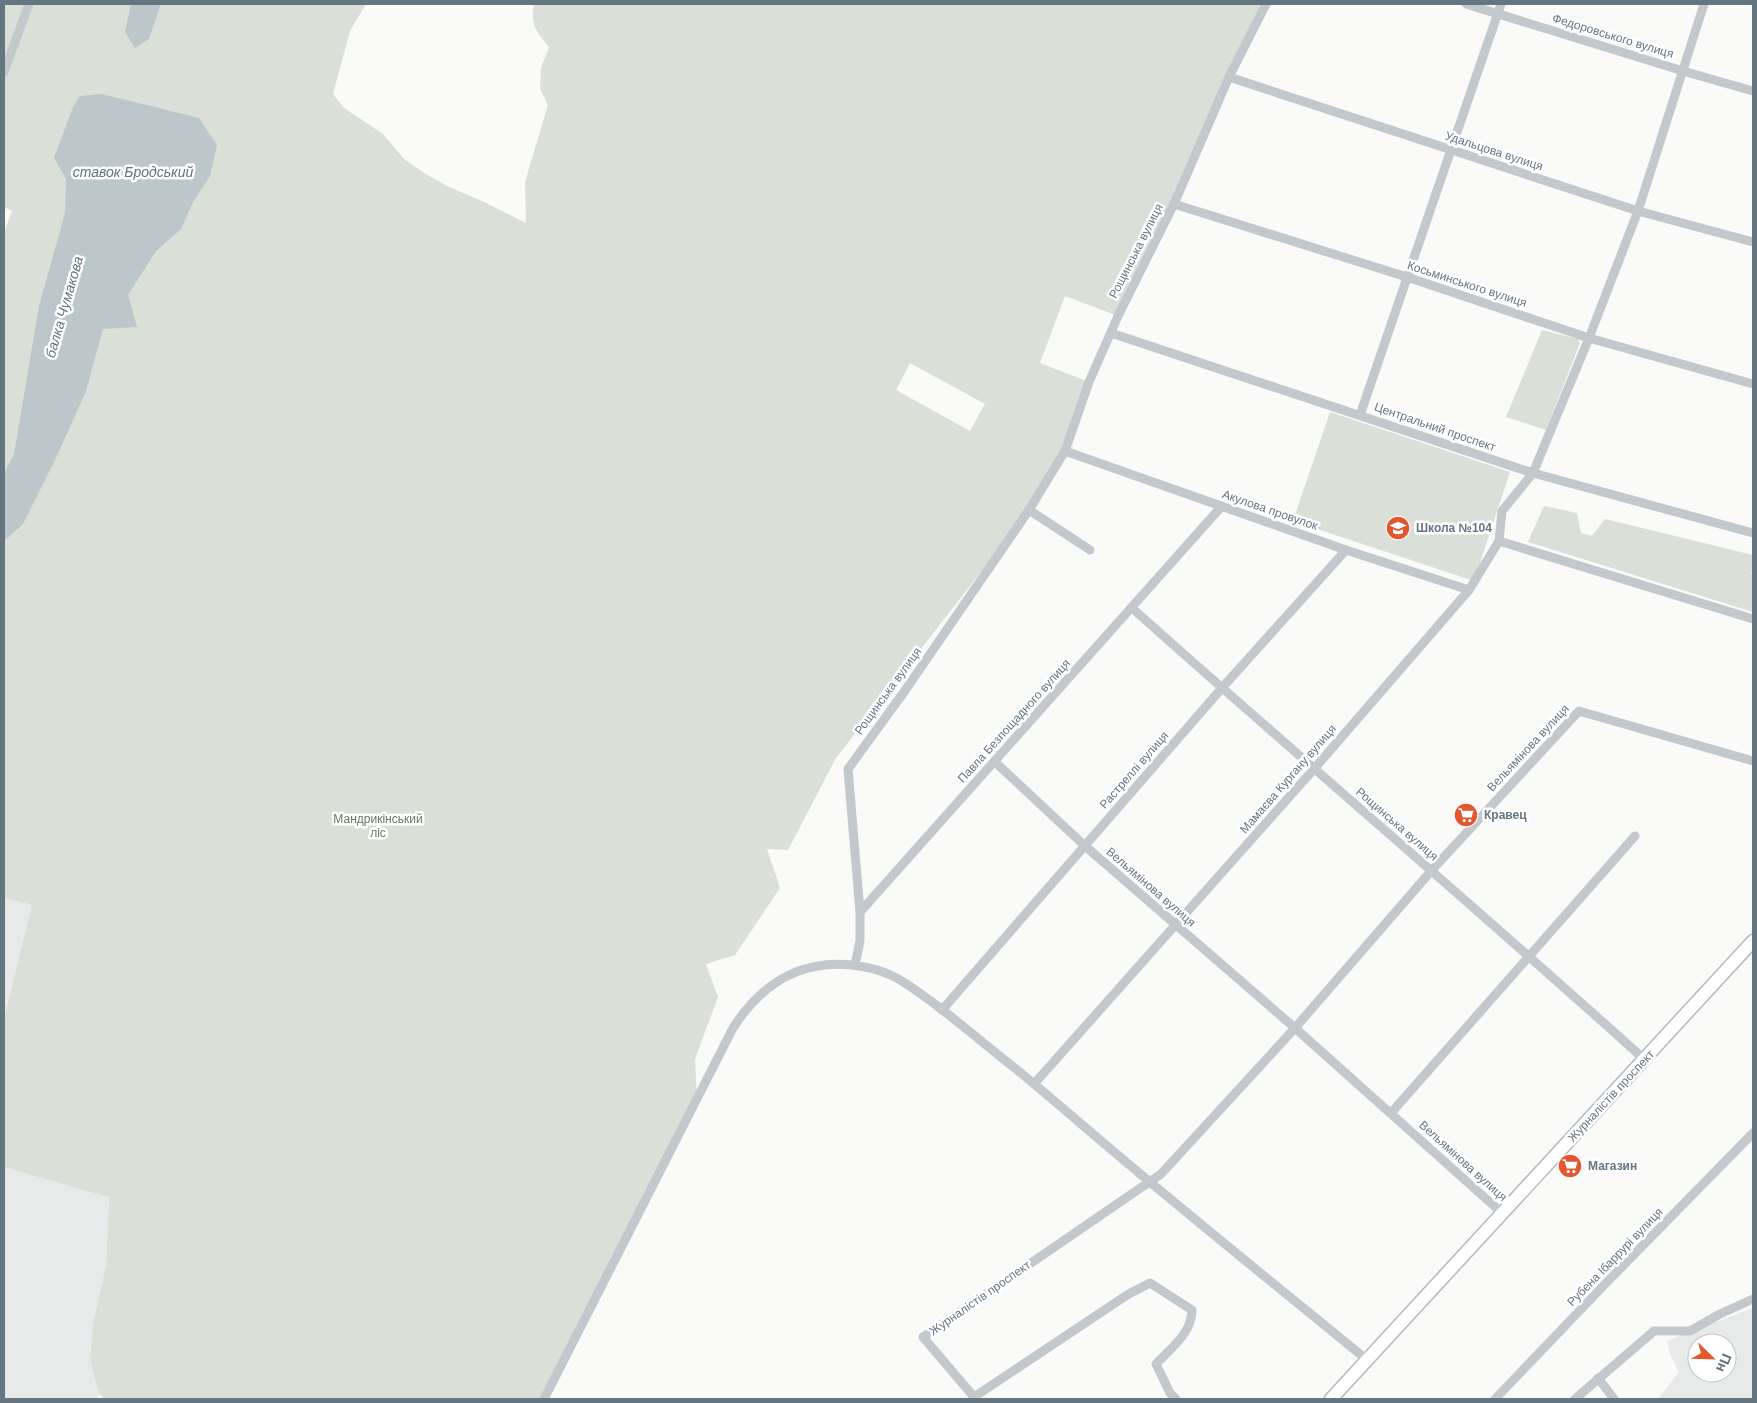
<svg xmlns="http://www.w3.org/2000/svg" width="1757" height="1403" font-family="Arial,sans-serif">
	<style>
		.built { fill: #e8e9e9; fill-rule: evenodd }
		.green { fill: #dadfd7; fill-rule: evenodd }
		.water { fill: #bbc7cb }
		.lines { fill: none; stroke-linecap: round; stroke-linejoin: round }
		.secondary-casing { stroke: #b3babf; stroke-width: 15 }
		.minor { stroke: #c3c8cc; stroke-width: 9 }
		.secondary { stroke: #fff; stroke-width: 12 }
		.labels { text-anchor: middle; stroke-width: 5; stroke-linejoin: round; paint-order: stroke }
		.street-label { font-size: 12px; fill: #657683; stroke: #fff }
		.poi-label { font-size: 12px; font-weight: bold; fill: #657683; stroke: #fff; text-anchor: start }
		.park-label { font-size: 12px; fill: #687a64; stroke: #fff }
		.water-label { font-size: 14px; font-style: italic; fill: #60757c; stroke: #fff }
	</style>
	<rect width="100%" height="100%" fill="#fafaf8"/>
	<g class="built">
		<path d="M4,898L32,905L4,1018Z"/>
		<path d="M4,1167L109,1196L106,1265L93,1324L90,1360L99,1394L97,1399H4Z"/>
		<path d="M1753,1308V1399H1658L1679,1372L1670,1354L1667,1341ZM1697,1343H1727V1373H1697Z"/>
	</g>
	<g class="green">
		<path d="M4,4H366L350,31L333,94L344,108L383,134L404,159L426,174L447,186L486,203L526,223L525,182L548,105L540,89L541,68L549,47C536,31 530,25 534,4H1266L1118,316L1065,296L1040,363L1089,382L1075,426L1029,510L836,758L788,850L767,849L780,888L735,955L706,964L718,997L695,1059L697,1100L544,1399H105L99,1394L90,1360L93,1324L106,1265L109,1197L4,1167V1018L32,905L4,898V233L12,211L4,207ZM910,363L985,404L970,431L896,390Z"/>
		<path d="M1542,330L1578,339L1580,343L1546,430L1506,417Z"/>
		<path d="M1330,412L1510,472L1474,581L1293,521Z"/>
		<path d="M1544,506L1577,513L1581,533L1592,536L1605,519L1753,555V568L1751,574L1753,575V612L1528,542Z"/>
	</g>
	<g class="water">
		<path d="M131,4H161L149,39L135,48L125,32Z"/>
		<path d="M102,94L199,118L217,145L210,176L193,202L181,229L156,251L128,295L137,327L103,329L86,391L56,458L23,524L4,541V474L14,454L39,306L65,213L66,179L54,158L73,107L80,96Z"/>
	</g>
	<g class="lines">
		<g class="secondary-casing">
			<path id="secondary" d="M1331,1399L1753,941"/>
		</g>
		<g class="minor">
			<path d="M1466,4L1683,71L1753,91"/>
			<path d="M4,72L29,4"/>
			<path d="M1229,77L1638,211L1753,242"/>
			<path d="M1174,204L1407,277L1589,338L1753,384"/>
			<path d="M1111,333L1533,473L1753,533"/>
			<path d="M1360,415L1501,4"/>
			<path d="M1065,451L1346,550L1469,590"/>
			<path d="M1029,510L1090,550"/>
			<path d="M1499,541L1753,619"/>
			<path d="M1132,608C1302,760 1476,907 1645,1060"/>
			<path d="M995,762L1085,846L1295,1028L1502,1213"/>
			<path d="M860,912L848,769L904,692L1029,510L1065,451L1089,382L1118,316L1174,204L1229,77L1266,4"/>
			<path d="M855,965L860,941V912L1221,507"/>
			<path d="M942,1010L1222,688L1346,550"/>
			<path d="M1034,1084L1314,769L1469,590L1499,541L1502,511L1533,473L1589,338L1638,211L1704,4"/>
			<path d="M1391,1113L1635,836"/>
			<path d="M1598,1378L1614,1399"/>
			<path d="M544,1399L733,1028C767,975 815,953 877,970C898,976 914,989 932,1002C960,1023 988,1047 1016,1069C1061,1106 1105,1145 1150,1182C1222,1242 1295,1301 1367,1360"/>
			<path d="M1176,1399L1170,1393L1156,1364C1171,1348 1192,1333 1192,1310L1150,1283L1127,1295L974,1397L923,1337L1161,1174L1295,1028L1432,870L1579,711L1753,761"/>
			<path d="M1495,1399L1609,1280L1753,1133"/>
			<path d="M1575,1399L1654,1331H1690L1720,1314L1753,1299"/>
		</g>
		<use href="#secondary" class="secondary"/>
	</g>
	<defs>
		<g id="school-disc" transform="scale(1.25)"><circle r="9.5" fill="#e4572e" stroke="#fff"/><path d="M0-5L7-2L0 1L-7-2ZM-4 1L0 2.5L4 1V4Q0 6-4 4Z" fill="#fff"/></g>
		<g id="supermarket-disc" transform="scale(1.25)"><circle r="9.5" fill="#e4572e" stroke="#fff"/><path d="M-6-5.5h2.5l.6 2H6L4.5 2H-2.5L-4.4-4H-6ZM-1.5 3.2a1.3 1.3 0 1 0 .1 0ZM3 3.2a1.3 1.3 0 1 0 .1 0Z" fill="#fff"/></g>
	</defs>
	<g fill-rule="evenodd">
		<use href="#school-disc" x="1398" y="528"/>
		<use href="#supermarket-disc" x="1466" y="815"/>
		<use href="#supermarket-disc" x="1570" y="1166"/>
	</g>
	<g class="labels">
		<g class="street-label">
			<text transform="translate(1613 36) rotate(17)" y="4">Федоровського вулиця</text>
			<text transform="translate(1494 151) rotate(18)" y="4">Удальцова вулиця</text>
			<text transform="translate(1136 251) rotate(-63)" y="4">Рощинська вулиця</text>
			<text transform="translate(1467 284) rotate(18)" y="4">Косьминського вулиця</text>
			<text transform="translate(1435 427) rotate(19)" y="4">Центральний проспект</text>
			<text transform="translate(1270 510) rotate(19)" y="4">Акулова провулок</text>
			<text transform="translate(888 691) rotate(-54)" y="4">Рощинська вулиця</text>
			<text transform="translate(1014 721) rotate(-48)" y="4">Павла Безпощадного вулиця</text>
			<text transform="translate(1528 748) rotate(-47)" y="4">Вельямінова вулиця</text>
			<text transform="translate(1134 770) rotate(-49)" y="4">Растреллі вулиця</text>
			<text transform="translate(1288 779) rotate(-49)" y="4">Мамаєва Кургану вулиця</text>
			<text transform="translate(1397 824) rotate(41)" y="4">Рощинська вулиця</text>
			<text transform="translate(1151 887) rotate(41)" y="4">Вельямінова вулиця</text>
			<text transform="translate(1611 1096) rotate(-47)" y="4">Журналістів проспект</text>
			<text transform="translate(1463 1161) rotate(42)" y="4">Вельямінова вулиця</text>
			<text transform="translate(1615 1257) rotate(-46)" y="4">Рубена Ібаррурі вулиця</text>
			<text transform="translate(980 1298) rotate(-35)" y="4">Журналістів проспект</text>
		</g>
		<g class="poi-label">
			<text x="1416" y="532">Школа №104</text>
			<text x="1484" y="819">Кравец</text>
			<text x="1588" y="1170">Магазин</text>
		</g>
		<g class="park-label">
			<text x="378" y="823">Мандрикінський<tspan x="378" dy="14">ліс</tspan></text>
		</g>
		<g class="water-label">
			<text x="133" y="177">ставок Бродський</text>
			<text transform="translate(64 307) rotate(-74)" y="5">балка Чумакова</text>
		</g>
	</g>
	<rect width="1757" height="1403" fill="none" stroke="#657683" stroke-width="10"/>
	<g transform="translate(1712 1358) rotate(113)"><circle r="24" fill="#ffffff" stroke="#c1c8cd"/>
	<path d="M0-4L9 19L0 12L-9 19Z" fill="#e4572e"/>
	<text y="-8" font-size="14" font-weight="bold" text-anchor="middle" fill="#657683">Пн</text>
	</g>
</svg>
